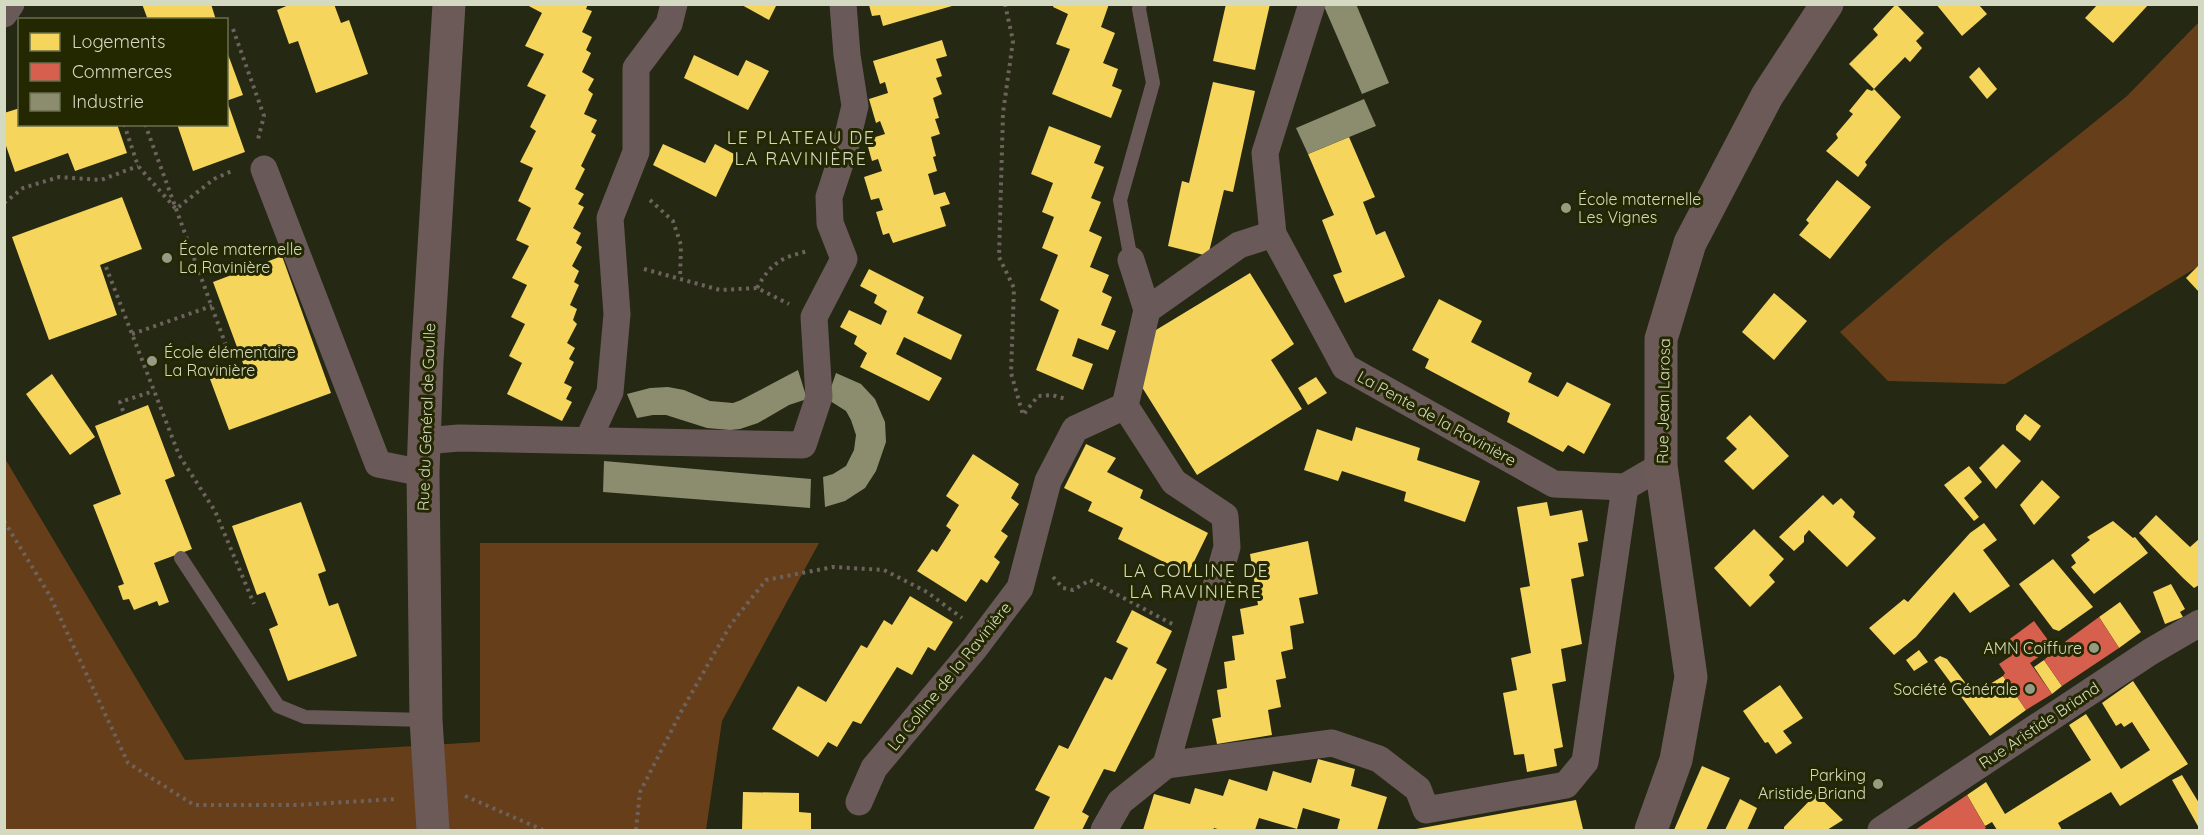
<svg xmlns="http://www.w3.org/2000/svg" width="2204" height="835" font-family="Quicksand,sans-serif">
	<style>
		.green { fill: #663e1a }
		.homes { fill: #f6d55c }
		.shops { fill: #d6604d }
		.industry { fill: #8c8c6e }
		.lines { fill: none; stroke-linecap: round; stroke-linejoin: round }
		.path { stroke: #6c625e; stroke-width: 4; stroke-dasharray: 3 4.5; stroke-linecap: butt }
		.lane { stroke: #6a5959; stroke-width: 14 }
		.street { stroke: #6a5959; stroke-width: 27 }
		.secondary { stroke: #6b5a58; stroke-width: 33 }
		.poi-dot { fill: #979b84; stroke: #232800; stroke-width: 2 }
		.labels { text-anchor: middle; stroke-width: 6; stroke-linejoin: round; paint-order: stroke }
		.poi-label { font-size: 16px; fill: #d4d9c2; stroke: #232800; text-anchor: start }
		.street-label { font-size: 16px; fill: #d4d9c2; stroke: #232800 }
		.neighbourhood-label { font-size: 18px; letter-spacing: 1.5px; fill: #d4d9c2; stroke: #232800 }
	</style>
	<rect width="100%" height="100%" fill="#252812"/>
	<g class="green">
		<path d="M2199,22V266L2005,384L1888,381L1840,332L1940,246L2127,96Z"/>
		<path d="M4,457L185,760L480,742V543H819L722,721L706,830H5Z"/>
	</g>
	<g class="homes">
		<path d="M142,4H211L216,20H148Z"/>
		<path d="M291,4H334L341,23L349,20L368,74L316,93L298,41L289,44L277,10Z"/>
		<path d="M525,4H588L586,9L592,11L582,32L592,37L586,50L591,53L582,72L594,79L588,90L593,94L584,114L597,120L591,132L596,135L581,166L585,169L575,189L584,194L578,204L584,207L573,228L581,233L576,243L582,247L572,266L579,271L574,282L579,285L570,305L577,309L573,320L577,324L567,343L575,348L569,359L574,362L564,383L572,387L566,399L572,402L562,421L507,394L522,363L509,356L525,324L511,317L527,285L512,278L529,246L516,240L531,208L518,201L533,168L520,162L536,131L530,127L546,95L527,86L544,54L525,46L542,13Z"/>
		<path d="M740,4H777L769,20Z"/>
		<path d="M1054,4H1109L1101,27L1115,33L1103,63L1118,69L1112,86L1122,90L1111,118L1052,94L1070,49L1056,44L1068,14L1053,7Z"/>
		<path d="M1226,4H1270L1255,70L1213,61Z"/>
		<path d="M1896,4L1924,33L1916,41L1922,48L1910,62L1905,57L1874,89L1849,64L1878,35L1873,29Z"/>
		<path d="M1936,4H1978L1987,14L1962,36Z"/>
		<path d="M2098,4H2149L2113,43L2085,18Z"/>
		<path d="M869,5H951L952,6L883,26L880,15L872,16Z"/>
		<path d="M942,40L947,56L936,59L942,76L936,78L942,94L933,98L939,118L935,119L940,134L931,137L936,156L933,157L937,171L928,174L934,195L945,192L950,204L940,207L946,226L893,243L889,233L883,235L876,212L883,210L879,198L871,200L864,177L882,171L878,159L872,161L866,140L885,134L880,121L876,123L869,99L888,93L885,82L880,84L873,61Z"/>
		<path d="M226,49L243,95L226,101Z"/>
		<path d="M694,55L738,76L746,60L769,71L748,110L684,78Z"/>
		<path d="M1979,67L1997,89L1987,99L1969,77Z"/>
		<path d="M1213,82L1255,91L1233,192L1224,190L1208,256L1168,246L1182,181L1189,183Z"/>
		<path d="M1867,89L1872,91L1874,89L1901,117L1865,162L1867,165L1858,177L1826,151L1838,138L1836,134L1853,114L1849,111Z"/>
		<path d="M227,101L245,152L193,171L177,124H226Z"/>
		<path d="M20,108V124H117L127,153L75,171L68,153L15,172L4,140V113Z"/>
		<path d="M1049,126L1101,146L1094,163L1104,167L1091,198L1101,202L1089,231L1102,237L1090,267L1109,275L1102,292L1112,297L1101,325L1116,331L1108,350L1078,338L1072,356L1093,364L1083,390L1036,370L1059,310L1040,300L1058,255L1042,248L1054,217L1042,212L1053,183L1031,174Z"/>
		<path d="M1349,137L1375,197L1363,202L1376,235L1385,231L1405,277L1345,303L1333,275L1342,272L1322,220L1334,215L1308,154Z"/>
		<path d="M663,144L705,163L715,144L736,155L716,197L653,165Z"/>
		<path d="M1837,180L1871,207L1830,259L1799,235L1809,223L1806,220Z"/>
		<path d="M122,197L142,249L100,265L117,315L49,340L12,237Z"/>
		<path d="M282,256L331,393L229,430L210,379L244,366L213,282Z"/>
		<path d="M2199,265V292L2186,278Z"/>
		<path d="M869,269L924,297L917,313L962,335L951,360L904,337L896,354L942,378L929,401L860,367L867,353L854,344L857,336L840,327L849,310L881,325L887,311L874,303L877,295L860,286Z"/>
		<path d="M1250,273L1294,344L1271,360L1302,409L1197,475L1140,384L1151,333Z"/>
		<path d="M1774,293L1807,321L1774,360L1742,332Z"/>
		<path d="M1439,299L1482,321L1471,342L1532,373L1528,382L1558,397L1567,382L1611,404L1584,454L1568,445L1563,452L1507,422L1510,413L1425,368L1429,359L1412,350Z"/>
		<path d="M52,374L95,437L70,455L26,394Z"/>
		<path d="M1316,377L1327,393L1308,405L1298,388Z"/>
		<path d="M148,405L175,476L165,480L192,549L154,563L169,602L159,606L157,601L134,610L129,599L123,600L118,586L124,584L93,505L121,494L95,426Z"/>
		<path d="M2025,414L2041,426L2030,441L2016,430V426Z"/>
		<path d="M1750,415L1789,456L1753,490L1724,461L1737,449L1726,438Z"/>
		<path d="M1356,427L1420,448L1417,460L1480,481L1465,522L1404,501L1406,492L1342,471L1338,481L1304,470L1317,429L1352,441Z"/>
		<path d="M1086,444L1116,458L1107,472L1143,490L1140,498L1208,533L1188,574L1118,539L1123,528L1088,511L1092,502L1064,488Z"/>
		<path d="M2003,444L2021,461L1996,489L1979,468Z"/>
		<path d="M973,454L1019,484L1011,498L1019,504L1001,531L1008,536L994,557L1000,562L987,583L981,579L966,602L917,571L932,549L937,552L951,530L946,526L959,505L946,496Z"/>
		<path d="M1969,466L1982,482L1964,498L1979,517L1974,521L1944,485Z"/>
		<path d="M2042,480L2060,497L2034,525L2020,505Z"/>
		<path d="M1823,495L1833,505L1841,498L1855,512L1853,517L1876,538L1847,567L1809,530L1804,536V542L1794,551L1779,537Z"/>
		<path d="M301,502L326,571L318,574L329,606L338,603L357,656L288,681L269,629L278,625L265,592L257,595L232,526Z"/>
		<path d="M1547,502L1550,516L1582,510L1588,541L1578,543L1584,576L1571,579L1582,644L1561,649L1566,681L1552,684L1563,747L1554,749L1557,766L1527,772L1524,754L1514,755L1503,693L1517,690L1511,658L1531,653L1520,588L1530,586L1517,507Z"/>
		<path d="M2156,515L2190,547L2199,539V585L2194,588L2183,578L2139,533Z"/>
		<path d="M2113,521L2133,538L2135,537L2148,553L2094,594L2071,567L2076,563L2071,555L2090,540L2087,537Z"/>
		<path d="M1984,523L1997,540L1983,550L2010,586L1970,613L1954,592L1916,637L1894,655L1869,628L1904,599L1908,602L1970,533Z"/>
		<path d="M1754,529L1784,559L1769,575L1775,582L1750,607L1714,568Z"/>
		<path d="M1308,541L1318,594L1299,598L1304,623L1290,626L1293,649L1281,652L1286,678L1276,680L1281,707L1268,710L1272,735L1217,744L1212,719L1221,717L1217,690L1227,688L1224,662L1235,660L1232,636L1244,634L1240,609L1258,605L1250,554Z"/>
		<path d="M2053,559L2093,607L2059,631L2053,629L2019,584Z"/>
		<path d="M2171,584L2185,609L2180,612L2183,617L2165,624L2153,592Z"/>
		<path d="M910,596L953,622L935,651L928,647L912,675L897,667L861,724L853,721L837,747L828,742L818,757L772,729L798,686L826,702L861,645L867,648L884,620L892,625Z"/>
		<path d="M2120,602L2141,632L2119,648L2099,617Z"/>
		<path d="M1132,610L1172,631L1156,663L1167,669L1115,772L1104,769L1082,812L1089,816L1082,830H1033L1050,797L1035,790L1059,745L1068,749L1105,677L1112,680L1128,648L1116,642Z"/>
		<path d="M1919,650L1928,662L1914,671L1906,660Z"/>
		<path d="M1940,656L1947,659L1974,694L2003,676L2026,710L1990,736L1934,660Z"/>
		<path d="M2044,660L2062,686L2052,694L2034,667Z"/>
		<path d="M2133,681L2188,764L2120,806L2111,792L2058,823L2062,830H1997L1992,822L1985,826L1967,795L1986,782L2005,814L2091,760L2069,725L2086,714L2121,769L2150,750L2132,722L2124,727L2121,723L2116,726L2102,703Z"/>
		<path d="M1780,685L1803,718L1783,731L1792,743L1776,754L1768,742L1765,743L1743,711Z"/>
		<path d="M1318,759L1355,769L1351,786L1387,797L1377,830H1337L1340,819L1303,808L1297,829L1259,818L1255,830H1221L1214,828L1213,830H1143L1154,794L1190,804L1195,788L1223,796L1229,779L1267,791L1273,771L1311,783Z"/>
		<path d="M1702,766L1730,778L1706,830H1674Z"/>
		<path d="M2182,775L2199,803V828L2172,780Z"/>
		<path d="M743,792L799,793V812L811,813V830H742Z"/>
		<path d="M1816,794L1843,820L1827,830H1784V827Z"/>
		<path d="M1740,799L1757,808L1747,830H1725Z"/>
		<path d="M1576,800L1583,829L1416,830V829Z"/>
	</g>
	<g class="shops">
		<path d="M2099,617L2119,648L2062,686L2044,660L2066,641Z"/>
		<path d="M2034,621L2053,647L2030,663L2052,694L2026,710L2003,676L2005,673L1999,664L2011,656L2003,644Z"/>
		<path d="M1967,795L1986,828L1983,830H1915Z"/>
	</g>
	<g class="industry">
		<path d="M1323,4H1356L1389,83L1362,94Z"/>
		<path d="M1364,99L1376,126L1308,154L1296,128Z"/>
		<path d="M798,370L807,399L789,405L758,423L740,429L730,430L707,428L666,415H653L637,418L627,394L650,388L668,387L684,390L710,401L733,403L741,400Z"/>
		<path d="M836,373L861,384L875,399L885,422L886,442L876,471L865,488L845,501L825,507L823,477L833,474L846,466L854,450L856,435L851,420L846,411L827,399Z"/>
		<path d="M604,461L811,479L810,508L603,492Z"/>
	</g>
	<g class="lines">
		<g class="path">
			<path d="M1005,4L1013,41L1003,113L999,257L1014,288L1011,373L1023,415L1038,396L1052,395L1066,399"/>
			<path d="M106,18V20"/>
			<path d="M233,29L264,116L258,139"/>
			<path d="M124,124L138,166L176,209L214,179L234,170"/>
			<path d="M145,124L232,362"/>
			<path d="M650,200L673,221L681,245L680,278"/>
			<path d="M4,203L23,188L59,177L101,180L138,166"/>
			<path d="M106,267L179,455L215,511L254,604"/>
			<path d="M644,269L720,290L757,288L789,304"/>
			<path d="M757,288C771,263 780,258 808,251"/>
			<path d="M132,334L212,306"/>
			<path d="M123,411L120,402L154,391"/>
			<path d="M4,521L50,596L128,763L194,805H297L397,799"/>
			<path d="M1053,577L1063,588L1073,590L1090,580L1174,625"/>
			<path d="M465,796L543,830"/>
			<path d="M636,830L640,792L682,710L731,624L766,580L833,567L884,570L927,592L962,618"/>
		</g>
		<g class="lane">
			<path d="M1131,260L1120,200L1153,83L1139,9L1140,4"/>
			<path d="M181,558L278,706L305,717L426,720"/>
		</g>
		<g class="street">
			<path d="M1312,4L1265,153L1273,234L1345,367L1554,484L1625,487L1661,466"/>
			<path d="M4,14L11,4"/>
			<path d="M264,169L378,464L423,473"/>
			<path d="M1131,260L1147,310L1125,406L1174,482L1225,516L1227,547L1166,765L1332,743L1379,759L1418,789L1426,810L1566,785L1585,762L1625,487"/>
			<path d="M1147,310L1239,245L1273,234"/>
			<path d="M588,440L610,392L617,314L610,218L636,152V68L669,24L674,4"/>
			<path d="M424,441L459,438L803,445L819,397L814,317L844,259L830,223L829,197L845,148L855,106L847,55L843,4"/>
			<path d="M859,802L874,768L974,649L1020,588L1048,481L1075,429L1125,406"/>
			<path d="M1104,830L1120,802L1166,765"/>
			<path d="M1881,830L2150,652L2200,623"/>
		</g>
		<g class="secondary">
			<path d="M433,830L426,720L423,473L427,361L449,4"/>
			<path d="M1651,830L1676,760L1691,677L1661,466V339L1690,243L1767,96L1827,4"/>
		</g>
	</g>
	<g class="poi-dot">
		<circle cx="1566" cy="208" r="6"/>
		<circle cx="167" cy="258" r="6"/>
		<circle cx="152" cy="361" r="6"/>
		<circle cx="2094" cy="648" r="6"/>
		<circle cx="2030" cy="689" r="6"/>
		<circle cx="1878" cy="784" r="6"/>
	</g>
	<g class="labels">
		<g class="poi-label">
			<text x="1578" y="205">École maternelle<tspan x="1578" dy="18">Les Vignes</tspan></text>
			<text x="179" y="255">École maternelle<tspan x="179" dy="18">La Ravinière</tspan></text>
			<text x="164" y="358">École élémentaire<tspan x="164" dy="18">La Ravinière</tspan></text>
			<text x="2082" y="654" text-anchor="end">AMN Coiffure</text>
			<text x="2018" y="695" text-anchor="end">Société Générale</text>
			<text x="1866" y="781" text-anchor="end">Parking<tspan x="1866" dy="18">Aristide Briand</tspan></text>
		</g>
		<g class="street-label">
			<text transform="translate(1663 401) rotate(-89)" y="6">Rue Jean Larosa</text>
			<text transform="translate(426 417) rotate(-88)" y="6">Rue du Général de Gaulle</text>
			<text transform="translate(1437 418) rotate(29)" y="6">La Pente de la Ravinière</text>
			<text transform="translate(949 676) rotate(-51)" y="6">La Colline de la Ravinière</text>
			<text transform="translate(2039 725) rotate(-34)" y="6">Rue Aristide Briand</text>
		</g>
		<g class="neighbourhood-label">
			<text x="801" y="144">LE PLATEAU DE<tspan x="801" dy="21">LA RAVINIÈRE</tspan></text>
			<text x="1196" y="577">LA COLLINE DE<tspan x="1196" dy="21">LA RAVINIÈRE</tspan></text>
		</g>
	</g>
	<rect width="2204" height="835" fill="none" stroke="#d4d9c2" stroke-width="12"/>
	<rect x="18" y="18" width="210" height="108" fill="#232800" stroke="#6a6f4e" stroke-width="1.5"/>
	<rect x="30" y="33" width="30" height="18" fill="#f6d55c" stroke="#6a6f4e" stroke-width="1.5"/>
	<text x="72" y="48" font-size="18" fill="#d4d9c2">Logements</text>
	<rect x="30" y="63" width="30" height="18" fill="#d6604d" stroke="#6a6f4e" stroke-width="1.5"/>
	<text x="72" y="78" font-size="18" fill="#d4d9c2">Commerces</text>
	<rect x="30" y="93" width="30" height="18" fill="#8c8c6e" stroke="#6a6f4e" stroke-width="1.5"/>
	<text x="72" y="108" font-size="18" fill="#d4d9c2">Industrie</text>
</svg>
